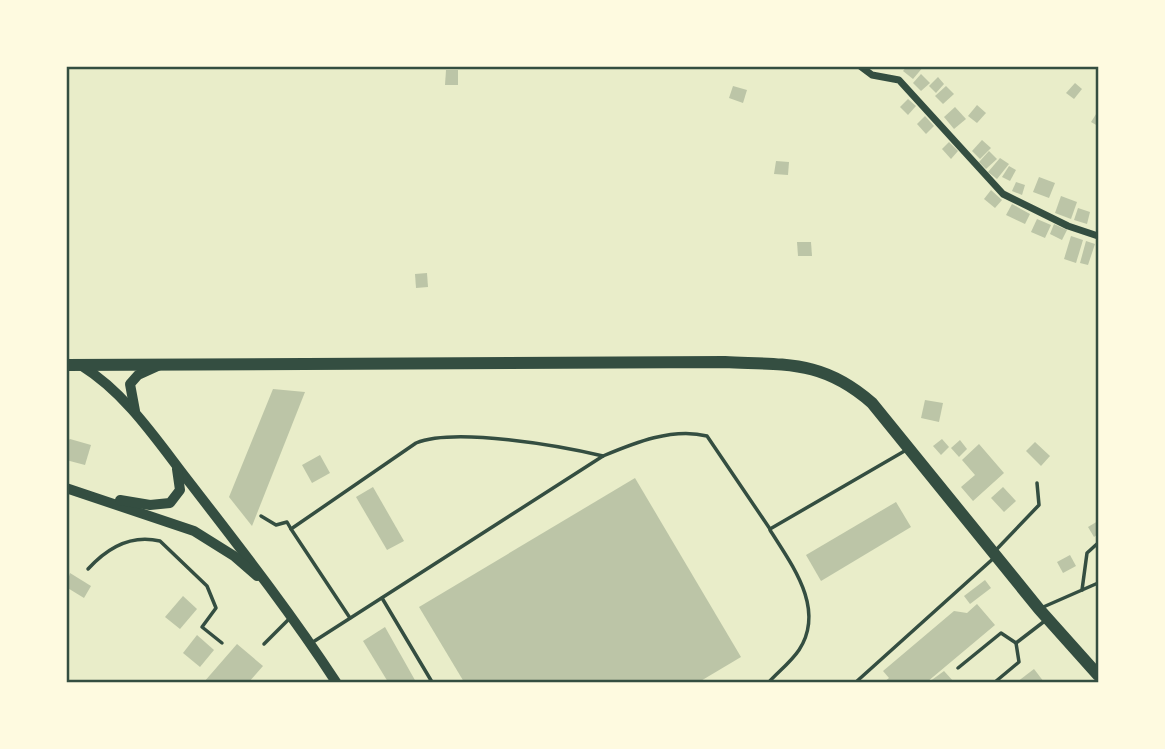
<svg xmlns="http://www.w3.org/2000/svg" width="1165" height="749" font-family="Ubuntu,sans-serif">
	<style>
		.building { fill: #bcc5a7 }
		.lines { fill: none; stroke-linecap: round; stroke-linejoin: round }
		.service { stroke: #344e41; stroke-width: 3.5 }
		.minor { stroke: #344e41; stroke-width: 7 }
		.secondary { stroke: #344e41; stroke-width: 10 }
		.primary { stroke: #344e41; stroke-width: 12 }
		.neatline { fill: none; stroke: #344e41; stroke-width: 2.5 }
	</style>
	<rect width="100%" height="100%" fill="#e9edc9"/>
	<g class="building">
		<path d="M907,66H924L913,79L903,71Z"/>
		<path d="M446,70H458V85H445Z"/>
		<path d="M921,74L930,83L921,91L913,83Z"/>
		<path d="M938,77L944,84L936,93L929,86Z"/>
		<path d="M1075,83L1082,89L1074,99L1066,93Z"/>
		<path d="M733,86L747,90L743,103L729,98Z"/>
		<path d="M946,86L954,94L943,104L935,96Z"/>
		<path d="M908,99L916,106L908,115L900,107Z"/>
		<path d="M977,105L986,113L977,123L968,116Z"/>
		<path d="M955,107L966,119L954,129L944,117Z"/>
		<path d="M1098,111V126L1091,122Z"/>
		<path d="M925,116L934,126L926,134L917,124Z"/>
		<path d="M982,140L991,148L980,159L972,151Z"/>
		<path d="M949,142L958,151L951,159L942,149Z"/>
		<path d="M989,151L997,159L986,169L979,162Z"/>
		<path d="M1000,158L1009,164L997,179L988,172Z"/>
		<path d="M776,161L789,162L788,175L774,174Z"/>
		<path d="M1009,166L1016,170L1010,181L1002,177Z"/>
		<path d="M1039,177L1055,183L1049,198L1033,192Z"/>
		<path d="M1016,182L1025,185L1022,195L1012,191Z"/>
		<path d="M991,190L1002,200L995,208L984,199Z"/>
		<path d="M1061,196L1077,202L1071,219L1055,213Z"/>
		<path d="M1012,204L1030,214L1025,224L1006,215Z"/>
		<path d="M1078,208L1090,212L1087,224L1074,220Z"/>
		<path d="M1037,219L1051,225L1045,238L1031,232Z"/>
		<path d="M1054,224L1067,230L1062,240L1050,234Z"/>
		<path d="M1071,236L1083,240L1076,263L1064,259Z"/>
		<path d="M1086,241L1095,244L1088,265L1080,263Z"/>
		<path d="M797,242H811L812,256H798Z"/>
		<path d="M427,273L428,287L416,288L415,274Z"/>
		<path d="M273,389L305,392L252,526L229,497Z"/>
		<path d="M925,400L943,403L939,422L921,418Z"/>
		<path d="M70,439L91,445L85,465L66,460V442Z"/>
		<path d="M942,439L949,447L941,455L933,446Z"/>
		<path d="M960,440L967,449L959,457L951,448Z"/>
		<path d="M1035,442L1050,456L1041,466L1026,451Z"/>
		<path d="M979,444L1004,473L973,501L961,487L975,475L962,460Z"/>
		<path d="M320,455L330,473L312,483L302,465Z"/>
		<path d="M635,478L741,657L699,682H464L419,607Z"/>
		<path d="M373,487L404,541L387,550L356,497Z"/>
		<path d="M1003,487L1016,501L1004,512L991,498Z"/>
		<path d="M896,502L911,527L821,581L806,555Z"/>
		<path d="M1098,521V534L1094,537L1088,527Z"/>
		<path d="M1070,555L1076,566L1063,573L1057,562Z"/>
		<path d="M70,573L91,586L84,598L66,587Z"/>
		<path d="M985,580L991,588L970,604L964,596Z"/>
		<path d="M183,596L197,609L180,629L165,617Z"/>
		<path d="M977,604L995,625L927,682H884L889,678L883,671L954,611L967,613Z"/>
		<path d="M385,627L416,682H388L363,641Z"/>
		<path d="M197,635L214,650L200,667L183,653Z"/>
		<path d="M237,644L263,666L249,682H204Z"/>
		<path d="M1034,669L1044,682H1017Z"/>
		<path d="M944,671L954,682H929Z"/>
	</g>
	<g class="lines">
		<g class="service">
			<path d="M261,516L276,525L287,522L291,529"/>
			<path d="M995,551L1039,505L1037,483"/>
			<path d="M88,569C107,548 131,534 160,541L207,586L216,608L202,627L222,643"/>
			<path d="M1082,590L1087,553L1098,543"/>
			<path d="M382,598L432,682"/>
			<path d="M1041,608L1098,583"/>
			<path d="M350,618L291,529L416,443C455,427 561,446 603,456"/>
			<path d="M313,642L603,456C634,443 673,427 707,436L770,529L908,449"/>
			<path d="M264,644L290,618"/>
			<path d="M958,668L1001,633L1016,643"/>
			<path d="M769,682C778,672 791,662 799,650C826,609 792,565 770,530"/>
			<path d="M856,682L995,557"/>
			<path d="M995,682L1019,662L1016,643L1046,620"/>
		</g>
		<path class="minor" d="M860,66L872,75L899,80L1003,194L1068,226L1098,236"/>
		<g class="secondary">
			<path d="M82,366C127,394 158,442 190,483C241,549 291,613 336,682"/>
			<path d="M135,411L130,384L138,375L160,365"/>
			<path d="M66,488L194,531L234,556L257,576"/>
			<path d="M120,500L150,505L170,503L180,490L177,469"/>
		</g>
		<path class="primary" d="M66,365L725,362C787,365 823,360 872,403L1039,609L1098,675"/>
	</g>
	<rect width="1165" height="749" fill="none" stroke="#fefae0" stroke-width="136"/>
	<rect x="68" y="68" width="1029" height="613" class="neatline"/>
</svg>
